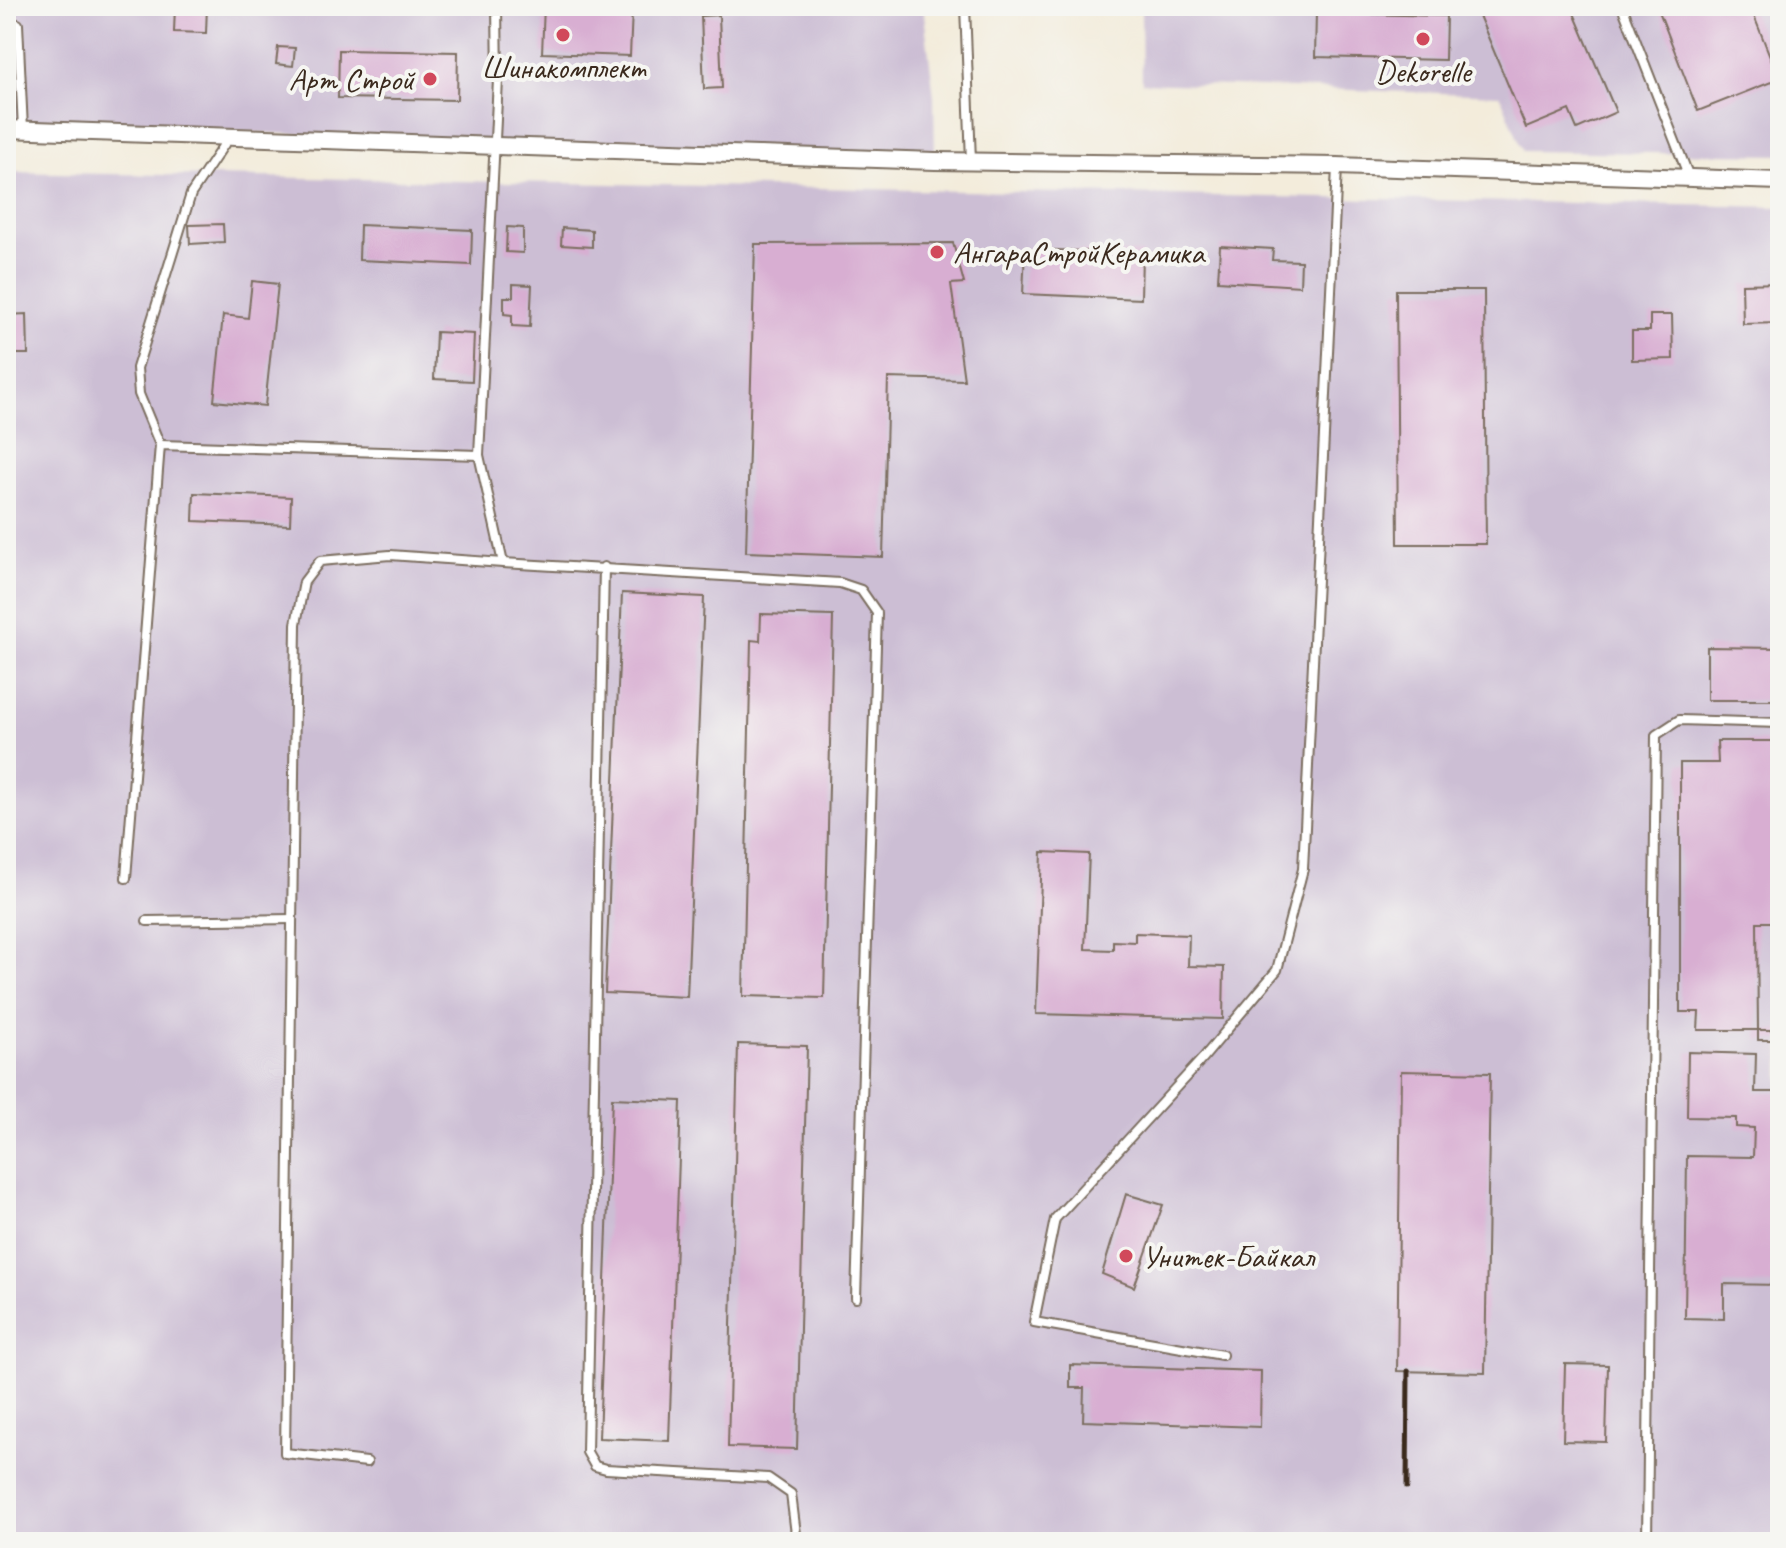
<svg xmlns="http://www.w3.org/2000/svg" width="1786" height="1548" font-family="Caveat,sans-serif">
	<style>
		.industrial { fill: #ccbed4 }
		.building { fill: #d8aed2 }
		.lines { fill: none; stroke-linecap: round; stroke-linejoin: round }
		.service-casing { stroke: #7b6e60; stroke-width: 12 }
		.minor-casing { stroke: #7b6e60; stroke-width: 20 }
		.service { stroke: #fff; stroke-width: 8 }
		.minor { stroke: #fff; stroke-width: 16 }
		.rail { stroke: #3b2a1e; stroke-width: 5 }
		.poi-dot { fill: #d1495b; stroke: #f6f6f2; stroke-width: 3 }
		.labels { text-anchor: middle; stroke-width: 8; stroke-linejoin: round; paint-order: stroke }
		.poi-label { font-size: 32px; fill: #3b2a1e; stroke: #f6f6f2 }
	</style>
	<rect width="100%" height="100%" fill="#f6f6f2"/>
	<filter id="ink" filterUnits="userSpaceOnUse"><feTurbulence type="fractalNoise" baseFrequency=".0125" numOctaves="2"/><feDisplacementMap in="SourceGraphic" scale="16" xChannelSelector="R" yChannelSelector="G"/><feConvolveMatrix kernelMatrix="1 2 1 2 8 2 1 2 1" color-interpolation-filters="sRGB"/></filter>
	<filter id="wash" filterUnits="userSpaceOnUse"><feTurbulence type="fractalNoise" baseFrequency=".006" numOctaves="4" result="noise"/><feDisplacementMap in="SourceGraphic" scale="32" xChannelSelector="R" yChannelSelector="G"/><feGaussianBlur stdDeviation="1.8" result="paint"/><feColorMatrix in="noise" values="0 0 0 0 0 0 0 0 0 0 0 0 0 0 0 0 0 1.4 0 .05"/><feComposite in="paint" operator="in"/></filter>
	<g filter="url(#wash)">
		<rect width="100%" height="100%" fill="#f3ecdb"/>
		<g class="industrial">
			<path d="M6,6H923L934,96L935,161L6,122Z"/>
			<path d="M1141,6H1780V155L1523,151L1500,95L1142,83Z"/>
			<path d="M6,172L1780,207V1542H6Z"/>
		</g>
		<g id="blocks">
			<g class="building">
				<path d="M175,6H207L206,33L174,32Z"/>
				<path d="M544,6L632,9L630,56L542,53Z"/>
				<path d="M1475,6H1571L1616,112L1577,129L1569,110L1526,128Z"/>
				<path d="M1657,6H1750L1779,79L1698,111Z"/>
				<path d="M1316,13L1446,16L1445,60L1315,57Z"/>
				<path d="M719,15L722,88L704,89L701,16Z"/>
				<rect x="6" y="43" width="7" height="34"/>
				<path d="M278,47L295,48L293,66L276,64Z"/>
				<path d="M339,50L458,52L457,100L338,98Z"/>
				<path d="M223,224L224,242L190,244L189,225Z"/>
				<path d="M360,225L472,230L471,265L359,260Z"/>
				<path d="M507,227L523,228V253L506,252Z"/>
				<path d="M562,228L592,230V247L561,245Z"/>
				<path d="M953,243L964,283L951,284L964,380L888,378L883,557L746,552L755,244Z"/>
				<path d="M1220,246L1273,249L1272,260L1301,261L1300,286L1218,281Z"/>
				<path d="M1025,249L1142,253L1141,299L1023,294Z"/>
				<path d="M252,281L278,284L265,406L214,401L223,315L248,318Z"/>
				<path d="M1780,283V323L1743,324L1742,284Z"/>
				<path d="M513,284L532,285L530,327L512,326V315L504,314V297H513Z"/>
				<path d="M1396,290H1484L1486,544H1398Z"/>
				<path d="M27,314L28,354H6V315Z"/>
				<path d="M1650,315H1672L1673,359L1632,360V331H1650Z"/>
				<path d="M436,332L474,334L472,381L434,379Z"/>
				<path d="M194,493L291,497L290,525L193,521Z"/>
				<path d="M622,593L704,597L687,997L605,993Z"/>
				<path d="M761,614L833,616L824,998L743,996L751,640L760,641Z"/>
				<path d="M1707,647L1780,648V700H1707Z"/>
				<path d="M1717,741H1780V922H1757L1758,1030H1698L1699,1012H1680V763H1718Z"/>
				<path d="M1042,852L1089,854L1085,949L1113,950V941L1135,942V933L1189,935L1188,966L1224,967L1223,1019L1036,1014Z"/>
				<rect x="1758" y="1030" width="22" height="10"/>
				<path d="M738,1044L807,1046L797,1449L728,1447Z"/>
				<path d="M1688,1052L1756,1054L1755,1092H1780V1129L1773,1128L1772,1150H1780V1285L1724,1284V1319L1685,1318L1687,1156L1753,1157L1754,1128L1736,1127V1118L1687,1117Z"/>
				<path d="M1401,1071L1490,1073L1485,1373L1397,1371Z"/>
				<path d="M612,1098L681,1101L669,1441L599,1438Z"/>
				<path d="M1126,1194L1163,1205L1134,1287L1102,1274Z"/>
				<path d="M1565,1364L1608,1365L1606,1442L1563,1441Z"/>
				<path d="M1070,1365L1261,1371L1260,1427L1083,1421L1084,1388H1070Z"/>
			</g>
		</g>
	</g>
	<g filter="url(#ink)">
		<use href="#blocks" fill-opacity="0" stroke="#7b6e60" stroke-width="2"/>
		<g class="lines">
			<g class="service-casing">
				<g id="service">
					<path d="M965,6L971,161"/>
					<path d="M1622,6L1689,177"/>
					<path d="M6,24H18L23,129"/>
					<path d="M160,445L139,394L137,368L191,194L229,137"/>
					<path d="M479,455L503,563L840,583L861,590L877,613L856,1298"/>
					<path d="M604,567L587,1452L595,1466L606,1469L768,1478L791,1494L797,1542"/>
					<path d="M126,878L160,445L479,455L498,80L497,6"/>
					<path d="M147,921L292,919"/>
					<path d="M1222,1355L1034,1322L1055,1219L1204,1057L1277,970L1303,869L1337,167"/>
					<path d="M367,1462L285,1453L296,624L304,582L320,561L390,555L503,563"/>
					<path d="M1647,1542L1656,735L1679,720L1780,723"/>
				</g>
			</g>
			<g class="minor-casing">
				<path id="minor" d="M6,129L935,161L1337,166L1780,181"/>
			</g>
			<use href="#service" class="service"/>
			<use href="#minor" class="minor"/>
			<path class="rail" d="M1407,1487L1408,1371"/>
		</g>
	</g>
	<g class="poi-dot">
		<circle cx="563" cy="35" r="8"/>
		<circle cx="1423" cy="39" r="8"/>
		<circle cx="430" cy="79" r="8"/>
		<circle cx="937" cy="252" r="8"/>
		<circle cx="1126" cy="1256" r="8"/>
	</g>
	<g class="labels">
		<g class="poi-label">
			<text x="563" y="78">Шинакомплект</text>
			<text x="1423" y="82">Dekorelle</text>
			<text x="414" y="90" text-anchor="end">Арт Строй</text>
			<text x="953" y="263" text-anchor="start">АнгараСтройКерамика</text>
			<text x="1142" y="1267" text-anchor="start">Унитек-Байкал</text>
		</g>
	</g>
	<rect width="1786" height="1548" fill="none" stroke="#f6f6f2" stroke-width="32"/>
</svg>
